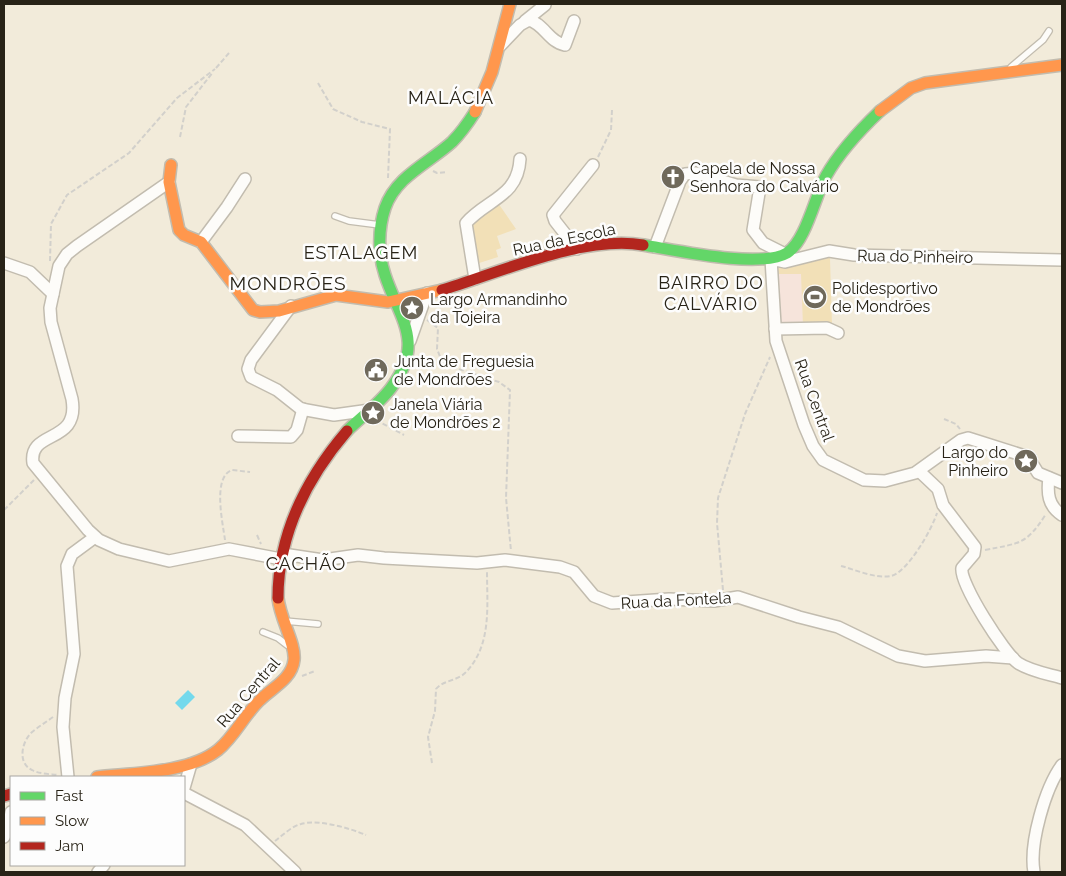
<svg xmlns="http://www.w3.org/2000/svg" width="1066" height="876" font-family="Raleway,sans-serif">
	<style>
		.education { fill: #f6e4db }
		.green { fill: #f2e0b7 }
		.water { fill: #74d9ec }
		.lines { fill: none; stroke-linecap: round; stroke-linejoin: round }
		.lane-casing { stroke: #c2bcaf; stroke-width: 8 }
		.street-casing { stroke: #c2bcaf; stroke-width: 14 }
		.fast-casing { stroke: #c2bcaf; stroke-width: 14 }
		.slow-casing { stroke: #c2bcaf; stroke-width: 14 }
		.jam-casing { stroke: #c2bcaf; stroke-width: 14 }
		.path { stroke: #d2d0cb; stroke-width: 2; stroke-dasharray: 5 2.5; stroke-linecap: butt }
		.lane { stroke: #fdfcf9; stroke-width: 5.5 }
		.street { stroke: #fdfcf9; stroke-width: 11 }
		.fast { stroke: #63d668; stroke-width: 11 }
		.slow { stroke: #ff974d; stroke-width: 11 }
		.jam { stroke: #b3261e; stroke-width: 11 }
		.labels { text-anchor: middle; stroke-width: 5; stroke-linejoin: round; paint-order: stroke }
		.poi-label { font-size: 16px; fill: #282317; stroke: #fdfdfd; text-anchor: start }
		.street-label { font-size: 16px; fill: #282317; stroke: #fdfdfd }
		.neighbourhood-label { font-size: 18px; letter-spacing: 1px; fill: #282317; stroke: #fdfdfd }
		.quarter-label { font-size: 19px; letter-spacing: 1px; fill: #282317; stroke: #fdfdfd }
	</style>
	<rect width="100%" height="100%" fill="#f2ebda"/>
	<path class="education" d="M801,262L803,326H777L773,269Z"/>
	<g class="green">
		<path d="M498,203L516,229L497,236L501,248L496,250L498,257L476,264L468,226Z"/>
		<path d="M825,256L830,258L832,325L803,326L801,274H775L774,269Z"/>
	</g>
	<path class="water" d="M188,690L195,697L182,710L175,703Z"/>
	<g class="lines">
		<g class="lane-casing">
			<g id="lane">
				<path d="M1011,67L1043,40L1049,31"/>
				<path d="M335,216L349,221L380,225"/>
				<path d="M285,621L318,624"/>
				<path d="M263,632L278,638L287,645"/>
			</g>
		</g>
		<g class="street-casing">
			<g id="street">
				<path d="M525,21L545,5"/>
				<path d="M500,46L520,25L529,20C544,24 549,42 565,45L574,21"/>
				<path d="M169,182L77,246L67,254L59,266L50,308L51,322L72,399C80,445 28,429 33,463L88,530L99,540L119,549L169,561L229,549L281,559"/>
				<path d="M201,242L227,207L245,179"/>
				<path d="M655,247L680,181L685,174L696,173L736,185L760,187L753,230L763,243L785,254"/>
				<path d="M577,249L555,221L553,215L593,165"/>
				<path d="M1062,260L854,255L829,251L785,262L771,259L776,341L804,425L813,446L823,460L864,480L885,481L915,473L961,440L968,438L1028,457L1038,473L1062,483"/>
				<path d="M4,263L30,272L53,294"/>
				<path d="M475,279L466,223C487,199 518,197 520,159"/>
				<path d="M291,306L251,360L248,369L251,377L277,390L301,409L334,415L370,410"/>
				<path d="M775,329L827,328L838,333"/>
				<path d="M410,341L427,293"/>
				<path d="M238,436L291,437L297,430L303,409"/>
				<path d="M919,471L938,489L943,505L975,547L974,554L962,568C959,583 1005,654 1018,663C1030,671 1048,674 1062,678"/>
				<path d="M1049,478C1047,493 1048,506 1062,515"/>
				<path d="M283,554L323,560L358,555L384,558L477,563L505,560L560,567L574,572L594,596L612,603L669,599L714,601L738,597L799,617L838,627L898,656L925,661L986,656L1013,658"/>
				<path d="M68,777L63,727L65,698L74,654L67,566L72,554L95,537"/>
				<path d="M184,788L191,764"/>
				<path d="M184,793L245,825L295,872"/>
				<path d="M4,837L8,829L11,812"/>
				<path d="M98,872L104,865"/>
				<path d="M1034,872C1029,844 1045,788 1062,765"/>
			</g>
		</g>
		<g class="fast-casing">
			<g id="fast">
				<path d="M643,245C675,250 760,269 787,253C806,241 815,196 826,176C840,151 860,130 880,111"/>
				<path d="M347,431C361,417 379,404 391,388C426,342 399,318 385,275C378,254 378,229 385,208C396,176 429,163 452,142C461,133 468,123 475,112"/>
			</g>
		</g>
		<g class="slow-casing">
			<g id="slow">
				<path d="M880,111L911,88L925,83L1062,65"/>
				<path d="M475,112L492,72L510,4"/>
				<path d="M171,165L169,182L179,230L184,235L201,242L253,310L260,312L279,311L336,295L388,302L442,290"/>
				<path d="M97,777C133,773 189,773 218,750C235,736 244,715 260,700C272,688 292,679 294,660C296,644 280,619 278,598"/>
			</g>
		</g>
		<g class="jam-casing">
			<g id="jam">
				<path d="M442,290C501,272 583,235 643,245"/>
				<path d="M278,598C278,534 306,479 347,431"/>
				<path d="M4,796L11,794"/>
			</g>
		</g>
		<g class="path">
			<path d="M216,68L229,53"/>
			<path d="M318,83L333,109L362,122L390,129L388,178"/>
			<path d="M180,137L186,107L213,72"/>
			<path d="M598,157L611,130L612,110"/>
			<path d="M433,171L437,173L447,172"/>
			<path d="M50,261L51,224L67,195L129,153L177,98L215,69"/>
			<path d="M427,320L438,328L437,349L443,364L499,382L510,390L506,498L511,551"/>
			<path d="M944,419L956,424L960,429"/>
			<path d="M376,420L404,435"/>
			<path d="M4,510L34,480"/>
			<path d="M257,535L261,544"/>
			<path d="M225,540C223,524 212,477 232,470L250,472"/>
			<path d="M985,550C1020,543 1026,545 1046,514"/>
			<path d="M841,566C856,570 876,579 891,576C908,572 932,529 937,513"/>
			<path d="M723,590L717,523L718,498L745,414L770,357"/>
			<path d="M302,676L315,671"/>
			<path d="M53,717C46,722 38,727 31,733C22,742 17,763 32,770C39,774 50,774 58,775"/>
			<path d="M432,763L428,737L435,711L436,689C443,680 458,681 466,672C492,645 487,606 487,571"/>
			<path d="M275,841C283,835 292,826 301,824C319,819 349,828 366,835"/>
		</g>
		<use href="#lane" class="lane"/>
		<use href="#street" class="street"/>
		<use href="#fast" class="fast"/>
		<use href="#slow" class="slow"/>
		<use href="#jam" class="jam"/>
	</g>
	<defs>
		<g id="church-disc" transform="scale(1.25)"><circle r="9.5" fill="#6f695b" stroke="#fdfdfd"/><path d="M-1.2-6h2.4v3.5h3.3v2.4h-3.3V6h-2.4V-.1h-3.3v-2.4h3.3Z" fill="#fff"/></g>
		<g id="stadium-disc" transform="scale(1.25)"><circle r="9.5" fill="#6f695b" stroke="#fdfdfd"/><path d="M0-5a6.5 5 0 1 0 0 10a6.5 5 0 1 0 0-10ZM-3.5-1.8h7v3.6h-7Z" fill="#fff"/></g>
		<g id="sight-disc" transform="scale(1.25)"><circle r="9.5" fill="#6f695b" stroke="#fdfdfd"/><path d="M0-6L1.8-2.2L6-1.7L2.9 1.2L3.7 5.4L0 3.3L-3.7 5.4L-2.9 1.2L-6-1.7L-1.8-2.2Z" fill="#fff"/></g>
		<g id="civic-disc" transform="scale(1.25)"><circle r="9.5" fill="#6f695b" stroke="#fdfdfd"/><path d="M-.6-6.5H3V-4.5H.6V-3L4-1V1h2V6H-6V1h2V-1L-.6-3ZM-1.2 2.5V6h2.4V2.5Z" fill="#fff"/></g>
	</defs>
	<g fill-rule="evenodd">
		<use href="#church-disc" x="673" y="177"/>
		<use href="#stadium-disc" x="815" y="297"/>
		<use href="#sight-disc" x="412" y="308"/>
		<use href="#civic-disc" x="376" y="370"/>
		<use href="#sight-disc" x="373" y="413"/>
		<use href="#sight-disc" x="1026" y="461"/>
	</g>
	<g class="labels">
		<g class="poi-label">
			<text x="690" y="174">Capela de Nossa<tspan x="690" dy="18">Senhora do Calvário</tspan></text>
			<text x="832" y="294">Polidesportivo<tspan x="832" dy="18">de Mondrões</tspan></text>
			<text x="430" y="305">Largo Armandinho<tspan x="430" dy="18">da Tojeira</tspan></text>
			<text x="394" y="367">Junta de Freguesia<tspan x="394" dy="18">de Mondrões</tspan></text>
			<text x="390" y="410">Janela Viária<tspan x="390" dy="18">de Mondrões 2</tspan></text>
			<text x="1008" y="458" text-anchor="end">Largo do<tspan x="1008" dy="18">Pinheiro</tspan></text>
		</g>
		<g class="street-label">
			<text transform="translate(564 239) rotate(-12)" y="6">Rua da Escola</text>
			<text transform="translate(915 256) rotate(1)" y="6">Rua do Pinheiro</text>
			<text transform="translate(815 400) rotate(70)" y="6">Rua Central</text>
			<text transform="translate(676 600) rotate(-3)" y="6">Rua da Fontela</text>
			<text transform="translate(248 692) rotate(-49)" y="6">Rua Central</text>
		</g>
		<g class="neighbourhood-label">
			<text x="451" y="104">MALÁCIA</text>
			<text x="361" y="259">ESTALAGEM</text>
			<text x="711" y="289">BAIRRO DO<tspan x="711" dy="21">CALVÁRIO</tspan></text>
			<text x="306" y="570">CACHÃO</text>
		</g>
		<g class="quarter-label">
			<text x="288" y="290">MONDRÕES</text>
		</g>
	</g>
	<rect width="1066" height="876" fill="none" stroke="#282317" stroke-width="10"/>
	<rect x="10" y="776" width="175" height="90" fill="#fdfdfd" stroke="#a8a6a1"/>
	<rect x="20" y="792" width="25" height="8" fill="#63d668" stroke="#a8a6a1"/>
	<text x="55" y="801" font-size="15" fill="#282317">Fast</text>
	<rect x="20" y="817" width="25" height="8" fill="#ff974d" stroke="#a8a6a1"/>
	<text x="55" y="826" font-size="15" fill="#282317">Slow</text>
	<rect x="20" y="842" width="25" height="8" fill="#b3261e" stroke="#a8a6a1"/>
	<text x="55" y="851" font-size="15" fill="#282317">Jam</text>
</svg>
